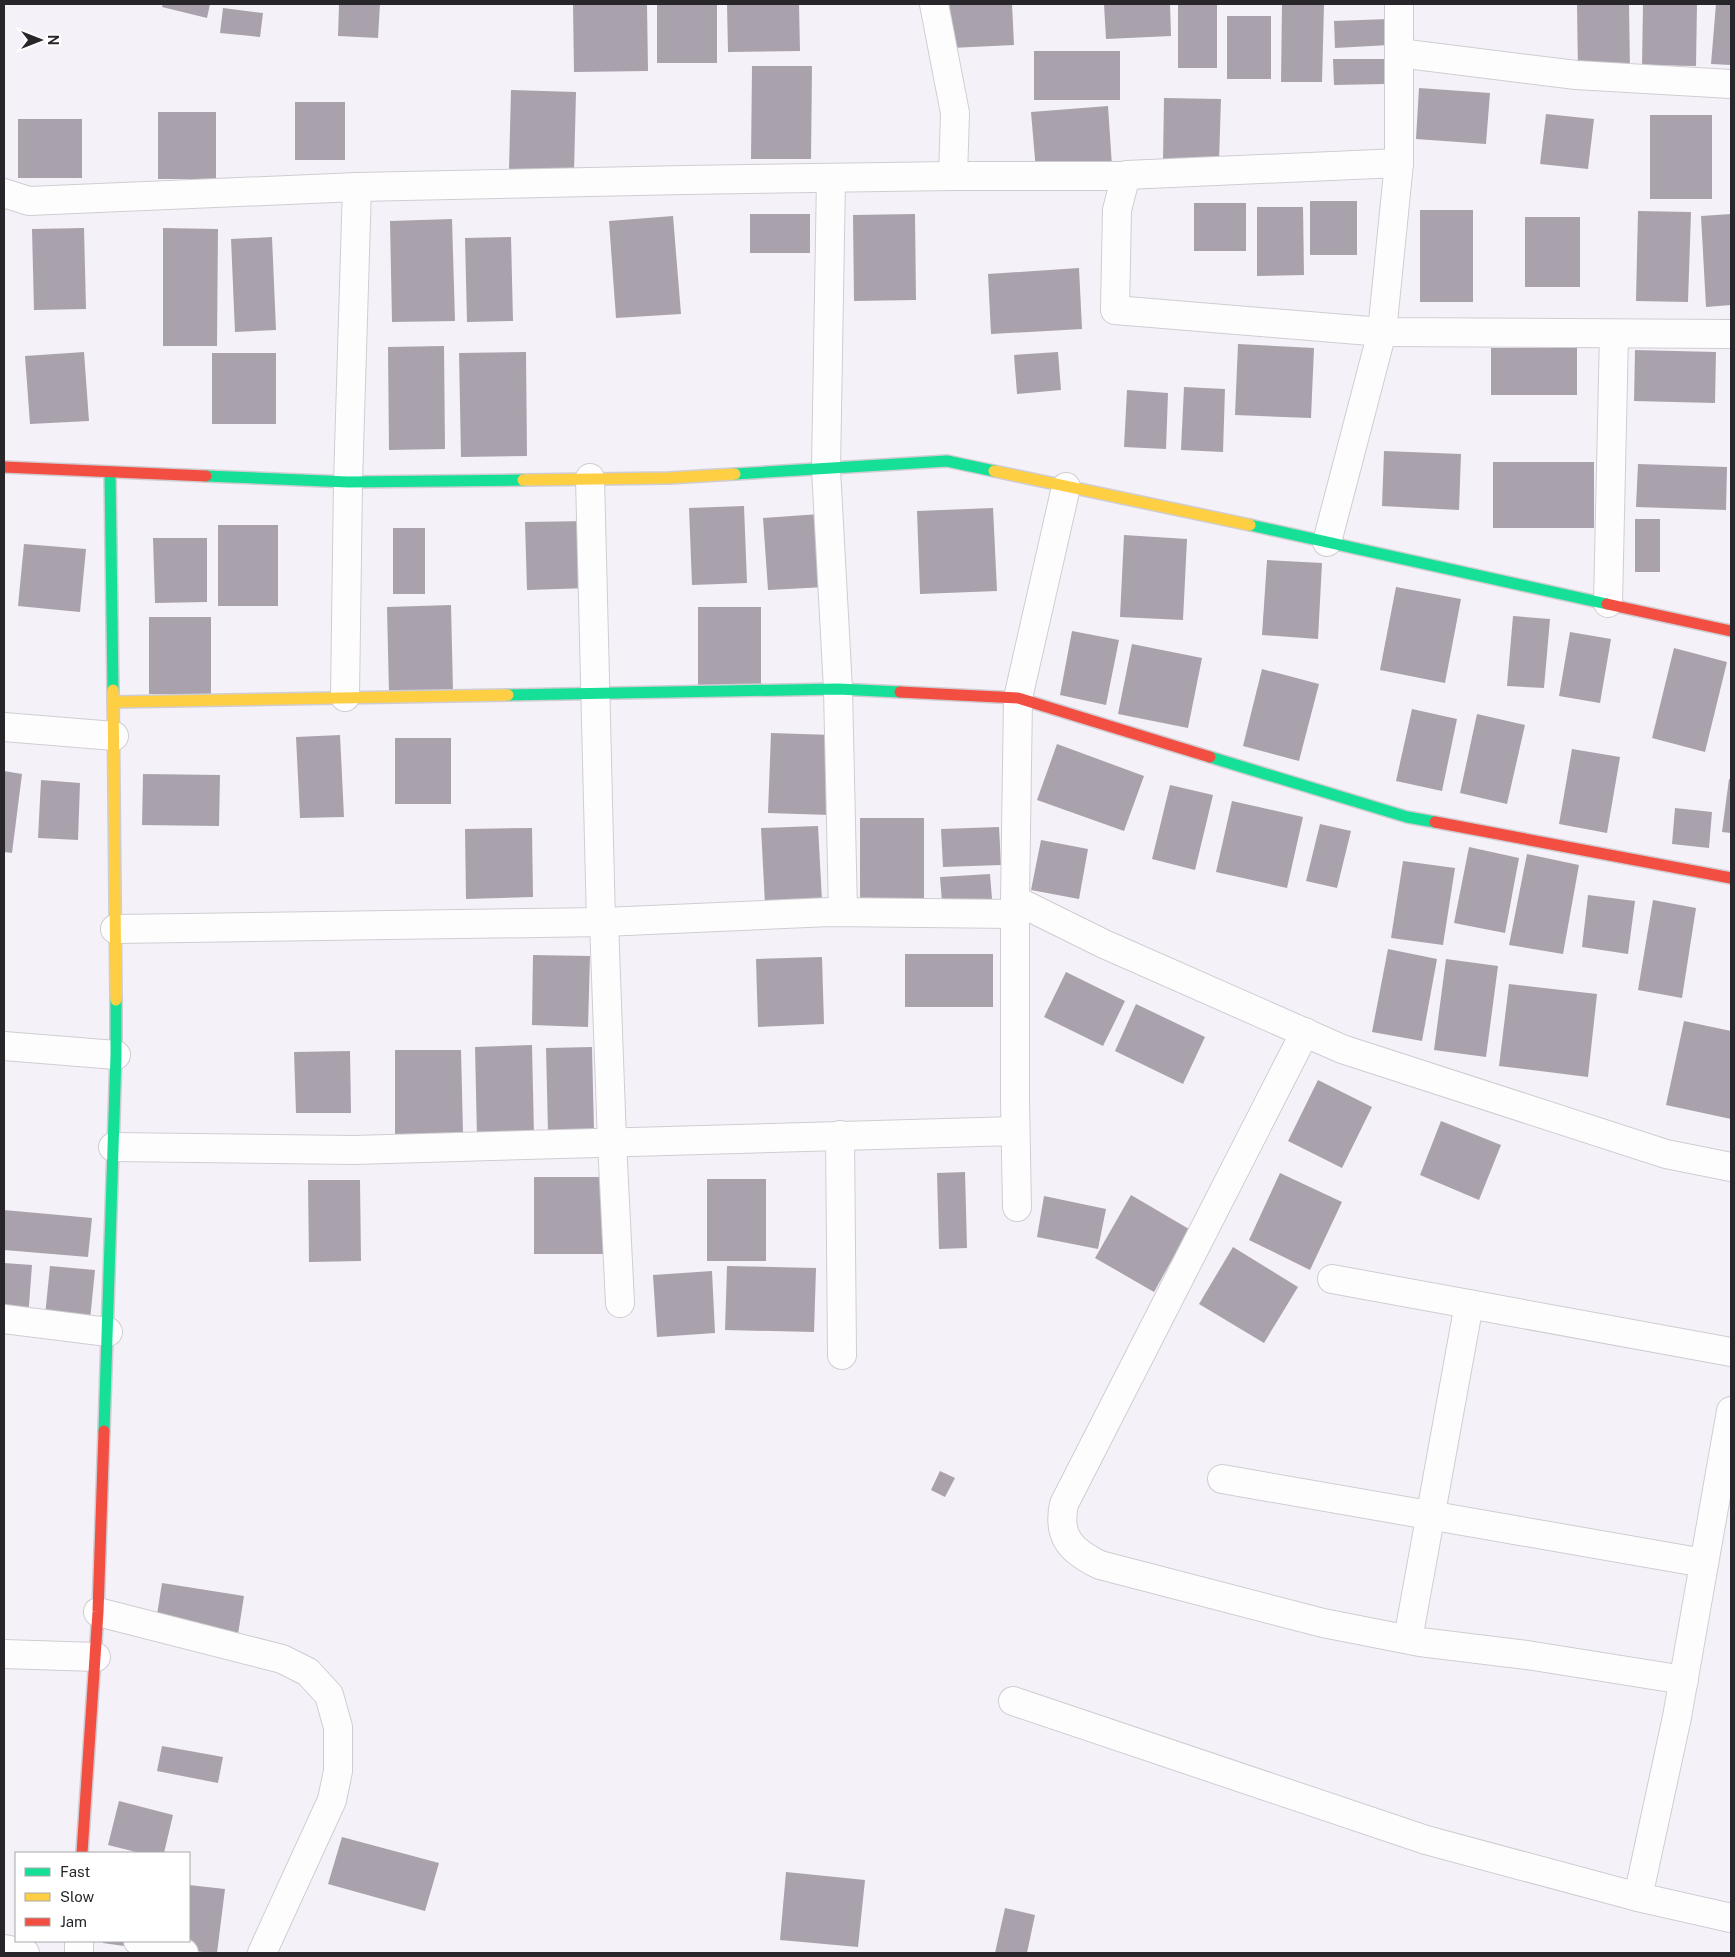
<svg xmlns="http://www.w3.org/2000/svg" width="1735" height="1957" font-family="'Public Sans',sans-serif">
	<style>
		.building { fill: #a9a2ad }
		.lines { fill: none; stroke-linecap: round; stroke-linejoin: round }
		.street-casing { stroke: #d0cdd2; stroke-width: 30 }
		.fast-casing { stroke: #d0cdd2; stroke-width: 14 }
		.slow-casing { stroke: #d0cdd2; stroke-width: 14 }
		.jam-casing { stroke: #d0cdd2; stroke-width: 14 }
		.street { stroke: #fefdfe; stroke-width: 28 }
		.fast { stroke: #16e098; stroke-width: 11 }
		.slow { stroke: #ffcf43; stroke-width: 11 }
		.jam { stroke: #f24e42; stroke-width: 11 }
	</style>
	<rect width="100%" height="100%" fill="#f5f1f8"/>
	<g class="building">
		<path d="M163,4H210L207,18L162,7Z"/>
		<path d="M339,4H380L378,38L338,36Z"/>
		<path d="M573,4H647L648,71L574,72Z"/>
		<rect x="657" y="4" width="60" height="59"/>
		<path d="M727,4H799L800,51L728,52Z"/>
		<path d="M949,4H1012L1014,45L951,48Z"/>
		<path d="M1104,4H1170L1171,36L1106,39Z"/>
		<rect x="1178" y="4" width="39" height="64"/>
		<path d="M1282,4H1324L1322,82H1281Z"/>
		<path d="M1577,4H1629L1630,71L1578,72Z"/>
		<path d="M1643,4H1697L1696,66L1642,65Z"/>
		<path d="M1716,4H1731V65L1711,64Z"/>
		<path d="M223,8L263,13L260,37L220,33Z"/>
		<rect x="1227" y="16" width="44" height="63"/>
		<path d="M1388,19L1389,45L1335,48L1334,21Z"/>
		<rect x="1034" y="51" width="86" height="49"/>
		<path d="M1333,59H1384L1385,84L1334,85Z"/>
		<path d="M752,66H812L811,159H751Z"/>
		<path d="M1419,88L1490,93L1486,144L1416,139Z"/>
		<path d="M511,90L576,92L574,172L509,170Z"/>
		<path d="M1164,98L1221,99L1219,162L1163,160Z"/>
		<rect x="295" y="102" width="50" height="58"/>
		<path d="M1108,106L1112,166L1036,171L1031,112Z"/>
		<rect x="158" y="112" width="58" height="67"/>
		<path d="M1546,114L1594,119L1588,169L1540,164Z"/>
		<rect x="1650" y="115" width="62" height="84"/>
		<rect x="18" y="119" width="64" height="59"/>
		<rect x="1310" y="201" width="47" height="54"/>
		<rect x="1194" y="203" width="52" height="48"/>
		<path d="M1257,207H1303L1304,275L1257,276Z"/>
		<rect x="1420" y="210" width="53" height="92"/>
		<path d="M1638,211L1691,212L1688,302L1636,301Z"/>
		<rect x="750" y="214" width="60" height="39"/>
		<path d="M915,214L916,300L854,301L853,215Z"/>
		<path d="M1731,214V305L1706,307L1701,216Z"/>
		<path d="M673,216L681,314L616,318L609,221Z"/>
		<rect x="1525" y="217" width="55" height="70"/>
		<path d="M452,219L455,321L392,322L390,221Z"/>
		<path d="M84,228L86,309L34,310L32,229Z"/>
		<path d="M163,228L218,229L217,346H163Z"/>
		<path d="M272,237L276,330L235,332L231,239Z"/>
		<path d="M511,237L513,321L467,322L465,238Z"/>
		<path d="M1079,268L1082,329L991,334L988,274Z"/>
		<path d="M1238,344L1314,348L1311,418L1235,415Z"/>
		<path d="M444,346L445,449L389,450L388,347Z"/>
		<rect x="1491" y="348" width="86" height="47"/>
		<path d="M1635,350L1716,352L1715,403L1634,401Z"/>
		<path d="M84,352L89,421L30,424L25,356Z"/>
		<path d="M526,352L527,456L461,457L459,353Z"/>
		<path d="M1058,352L1061,390L1017,394L1014,355Z"/>
		<rect x="212" y="353" width="64" height="71"/>
		<path d="M1184,387L1225,389L1223,452L1181,450Z"/>
		<path d="M1127,390L1168,393L1166,449L1124,447Z"/>
		<path d="M1384,451L1461,454L1459,510L1382,506Z"/>
		<rect x="1493" y="462" width="101" height="66"/>
		<path d="M1638,464L1727,467L1726,510L1636,507Z"/>
		<path d="M744,506L747,583L692,585L689,508Z"/>
		<path d="M993,508L997,591L920,594L917,511Z"/>
		<path d="M820,514L826,587L768,590L763,518Z"/>
		<rect x="1635" y="519" width="25" height="53"/>
		<path d="M589,521L590,588L527,590L525,522Z"/>
		<rect x="218" y="525" width="60" height="81"/>
		<rect x="393" y="528" width="32" height="66"/>
		<path d="M1124,535L1187,539L1183,620L1120,617Z"/>
		<path d="M153,538H207V602L155,603Z"/>
		<path d="M24,544L86,549L80,612L18,606Z"/>
		<path d="M1267,560L1322,563L1318,639L1262,635Z"/>
		<path d="M1396,587L1461,599L1445,683L1380,670Z"/>
		<path d="M451,605L453,691L389,693L387,607Z"/>
		<rect x="698" y="607" width="63" height="81"/>
		<path d="M1513,616L1550,619L1544,688L1507,686Z"/>
		<rect x="149" y="617" width="62" height="77"/>
		<path d="M1072,631L1119,640L1106,705L1060,695Z"/>
		<path d="M1570,632L1611,639L1600,703L1559,696Z"/>
		<path d="M1132,644L1202,658L1188,728L1118,714Z"/>
		<path d="M1674,648L1727,662L1705,752L1652,738Z"/>
		<path d="M1262,669L1319,684L1299,761L1243,746Z"/>
		<path d="M1412,709L1457,719L1442,791L1396,781Z"/>
		<path d="M1477,714L1525,725L1507,804L1460,793Z"/>
		<path d="M771,733L833,735L830,815L768,813Z"/>
		<path d="M340,735L344,817L300,818L296,737Z"/>
		<rect x="395" y="738" width="56" height="66"/>
		<path d="M1057,744L1144,776L1124,831L1037,800Z"/>
		<path d="M1572,749L1620,757L1607,833L1559,824Z"/>
		<path d="M4,771L22,774L12,853L4,852Z"/>
		<path d="M143,774L220,775L219,826L142,825Z"/>
		<path d="M1729,779L1731,780V833L1722,832Z"/>
		<path d="M41,780L80,783L78,840L38,838Z"/>
		<path d="M1170,785L1213,795L1195,870L1152,859Z"/>
		<path d="M1232,801L1303,817L1287,888L1216,872Z"/>
		<path d="M1675,808L1712,812L1709,848L1672,844Z"/>
		<rect x="860" y="818" width="64" height="86"/>
		<path d="M1320,824L1351,831L1337,888L1306,881Z"/>
		<path d="M818,826L822,901L765,904L761,828Z"/>
		<path d="M999,827L1001,865L943,867L941,829Z"/>
		<path d="M532,828L533,897L466,899L465,829Z"/>
		<path d="M1041,840L1088,849L1079,899L1031,890Z"/>
		<path d="M1469,847L1519,858L1505,933L1454,923Z"/>
		<path d="M1527,854L1579,865L1563,954L1509,945Z"/>
		<path d="M1403,861L1455,868L1443,945L1391,938Z"/>
		<path d="M990,874L993,911L943,914L940,877Z"/>
		<path d="M1588,895L1635,901L1628,954L1582,947Z"/>
		<path d="M1653,900L1696,908L1682,998L1638,990Z"/>
		<path d="M1388,949L1437,959L1422,1041L1372,1032Z"/>
		<rect x="905" y="954" width="88" height="53"/>
		<path d="M533,955L590,956L588,1027L532,1025Z"/>
		<path d="M822,957L824,1024L758,1027L756,959Z"/>
		<path d="M1446,959L1498,966L1486,1057L1434,1050Z"/>
		<path d="M1066,972L1125,1001L1103,1046L1044,1017Z"/>
		<path d="M1509,984L1597,994L1588,1077L1499,1066Z"/>
		<path d="M1136,1004L1205,1037L1183,1084L1115,1051Z"/>
		<path d="M1684,1021L1731,1031V1119L1666,1105Z"/>
		<path d="M532,1045L534,1136L477,1138L475,1047Z"/>
		<path d="M592,1047L594,1131L548,1132L546,1048Z"/>
		<path d="M395,1050H461L463,1134L395,1136Z"/>
		<path d="M350,1051L351,1113H296L294,1052Z"/>
		<path d="M1318,1080L1372,1107L1342,1168L1288,1141Z"/>
		<path d="M1441,1121L1501,1145L1479,1200L1420,1175Z"/>
		<path d="M965,1172L967,1248L939,1249L937,1173Z"/>
		<path d="M1280,1173L1342,1202L1310,1270L1249,1240Z"/>
		<rect x="534" y="1177" width="70" height="77"/>
		<rect x="707" y="1179" width="59" height="82"/>
		<path d="M308,1180H360L361,1261L309,1262Z"/>
		<path d="M1131,1195L1189,1229L1154,1292L1095,1258Z"/>
		<path d="M1044,1196L1106,1209L1098,1249L1037,1237Z"/>
		<path d="M4,1210L92,1218L88,1257L4,1250Z"/>
		<path d="M1233,1247L1298,1287L1264,1343L1199,1304Z"/>
		<path d="M4,1263L32,1265L28,1319L4,1317Z"/>
		<path d="M50,1266L95,1270L90,1320L45,1316Z"/>
		<path d="M727,1266L816,1268L814,1332L725,1330Z"/>
		<path d="M712,1271L715,1333L657,1337L653,1275Z"/>
		<path d="M940,1471L955,1478L945,1497L931,1490Z"/>
		<path d="M162,1583L244,1596L236,1647L154,1634Z"/>
		<path d="M162,1746L223,1757L218,1783L157,1771Z"/>
		<path d="M119,1801L173,1815L164,1853H140L108,1845Z"/>
		<path d="M342,1837L439,1863L425,1911L328,1884Z"/>
		<path d="M786,1872L865,1880L858,1947L780,1940Z"/>
		<path d="M189,1885L225,1889L217,1953L179,1950L189,1941Z"/>
		<path d="M1005,1908L1035,1915L1027,1953H995Z"/>
		<path d="M103,1941H132L131,1947L103,1943Z"/>
	</g>
	<g class="lines">
		<g class="street-casing">
			<g id="street">
				<path d="M934,4L955,113L953,176H1126"/>
				<path d="M1399,53L1576,75L1731,84"/>
				<path d="M1399,163L1126,175L1117,210L1115,310L1382,332L1731,334"/>
				<path d="M831,178L826,469L838,689L843,912"/>
				<path d="M4,193L29,201L357,187L685,180L953,176"/>
				<path d="M590,478L601,922"/>
				<path d="M1066,487L1018,698L1015,900L1104,944L1342,1049L1666,1154L1731,1167"/>
				<path d="M1327,542L1382,332L1399,163V4"/>
				<path d="M1608,603L1614,334"/>
				<path d="M345,697L348,482L357,187"/>
				<path d="M4,727L114,736"/>
				<path d="M1015,900V1100L1017,1207"/>
				<path d="M604,922L612,1141L620,1303"/>
				<path d="M115,929L604,922L830,912L1015,914"/>
				<path d="M1305,1032L1064,1504C1057,1537 1071,1551 1100,1565L1323,1623L1420,1642L1527,1655L1684,1680"/>
				<path d="M4,1046L116,1055"/>
				<path d="M840,1135L842,1355"/>
				<path d="M113,1147L354,1150L1015,1131"/>
				<path d="M1332,1279L1731,1352"/>
				<path d="M4,1319L108,1332"/>
				<path d="M1222,1479L1704,1563"/>
				<path d="M98,1612L282,1659L308,1672L329,1695L338,1727V1771L332,1800L262,1953"/>
				<path d="M1408,1639L1469,1304"/>
				<path d="M4,1654L96,1657"/>
				<path d="M1013,1701L1426,1840L1638,1897L1731,1918"/>
				<path d="M1638,1897L1677,1717L1731,1411"/>
				<path d="M138,1941L184,1953"/>
				<path d="M4,1949L25,1953"/>
				<path d="M79,1953V1941"/>
			</g>
		</g>
		<g class="fast-casing">
			<g id="fast">
				<path d="M110,472L113,690"/>
				<path d="M735,474L947,461L994,471"/>
				<path d="M206,476L348,482L523,480"/>
				<path d="M1250,525L1607,604"/>
				<path d="M508,695L838,689L900,692"/>
				<path d="M1210,757L1407,817L1435,822"/>
				<path d="M104,1431L116,1055V1000"/>
			</g>
		</g>
		<g class="slow-casing">
			<g id="slow">
				<path d="M994,471L1250,525"/>
				<path d="M523,480L669,478L735,474"/>
				<path d="M113,690L116,1000"/>
				<path d="M113,702L508,695"/>
			</g>
		</g>
		<g class="jam-casing">
			<g id="jam">
				<path d="M4,467L206,476"/>
				<path d="M1607,604L1731,631"/>
				<path d="M900,692L1018,698L1210,757"/>
				<path d="M1435,822L1731,878"/>
				<path d="M82,1853L98,1612L104,1431"/>
			</g>
		</g>
		<use href="#street" class="street"/>
		<use href="#fast" class="fast"/>
		<use href="#slow" class="slow"/>
		<use href="#jam" class="jam"/>
	</g>
	<rect width="1735" height="1957" fill="none" stroke="#29262b" stroke-width="10"/>
	<rect x="15" y="1852" width="175" height="90" fill="#ffffff" stroke="#a9a8aa"/>
	<rect x="25" y="1868" width="25" height="8" fill="#16e098" stroke="#a9a8aa"/>
	<text x="60" y="1877" font-size="15" fill="#29262b">Fast</text>
	<rect x="25" y="1893" width="25" height="8" fill="#ffcf43" stroke="#a9a8aa"/>
	<text x="60" y="1902" font-size="15" fill="#29262b">Slow</text>
	<rect x="25" y="1918" width="25" height="8" fill="#f24e42" stroke="#a9a8aa"/>
	<text x="60" y="1927" font-size="15" fill="#29262b">Jam</text>
	<g transform="translate(40 40) rotate(90)" stroke="#ffffff" stroke-width="4" paint-order="stroke">
	<path d="M0-4L9 19L0 12L-9 19Z" fill="#29262b"/>
	<text y="-8" font-size="14" font-weight="bold" text-anchor="middle" fill="#29262b">N</text>
	</g>
</svg>
